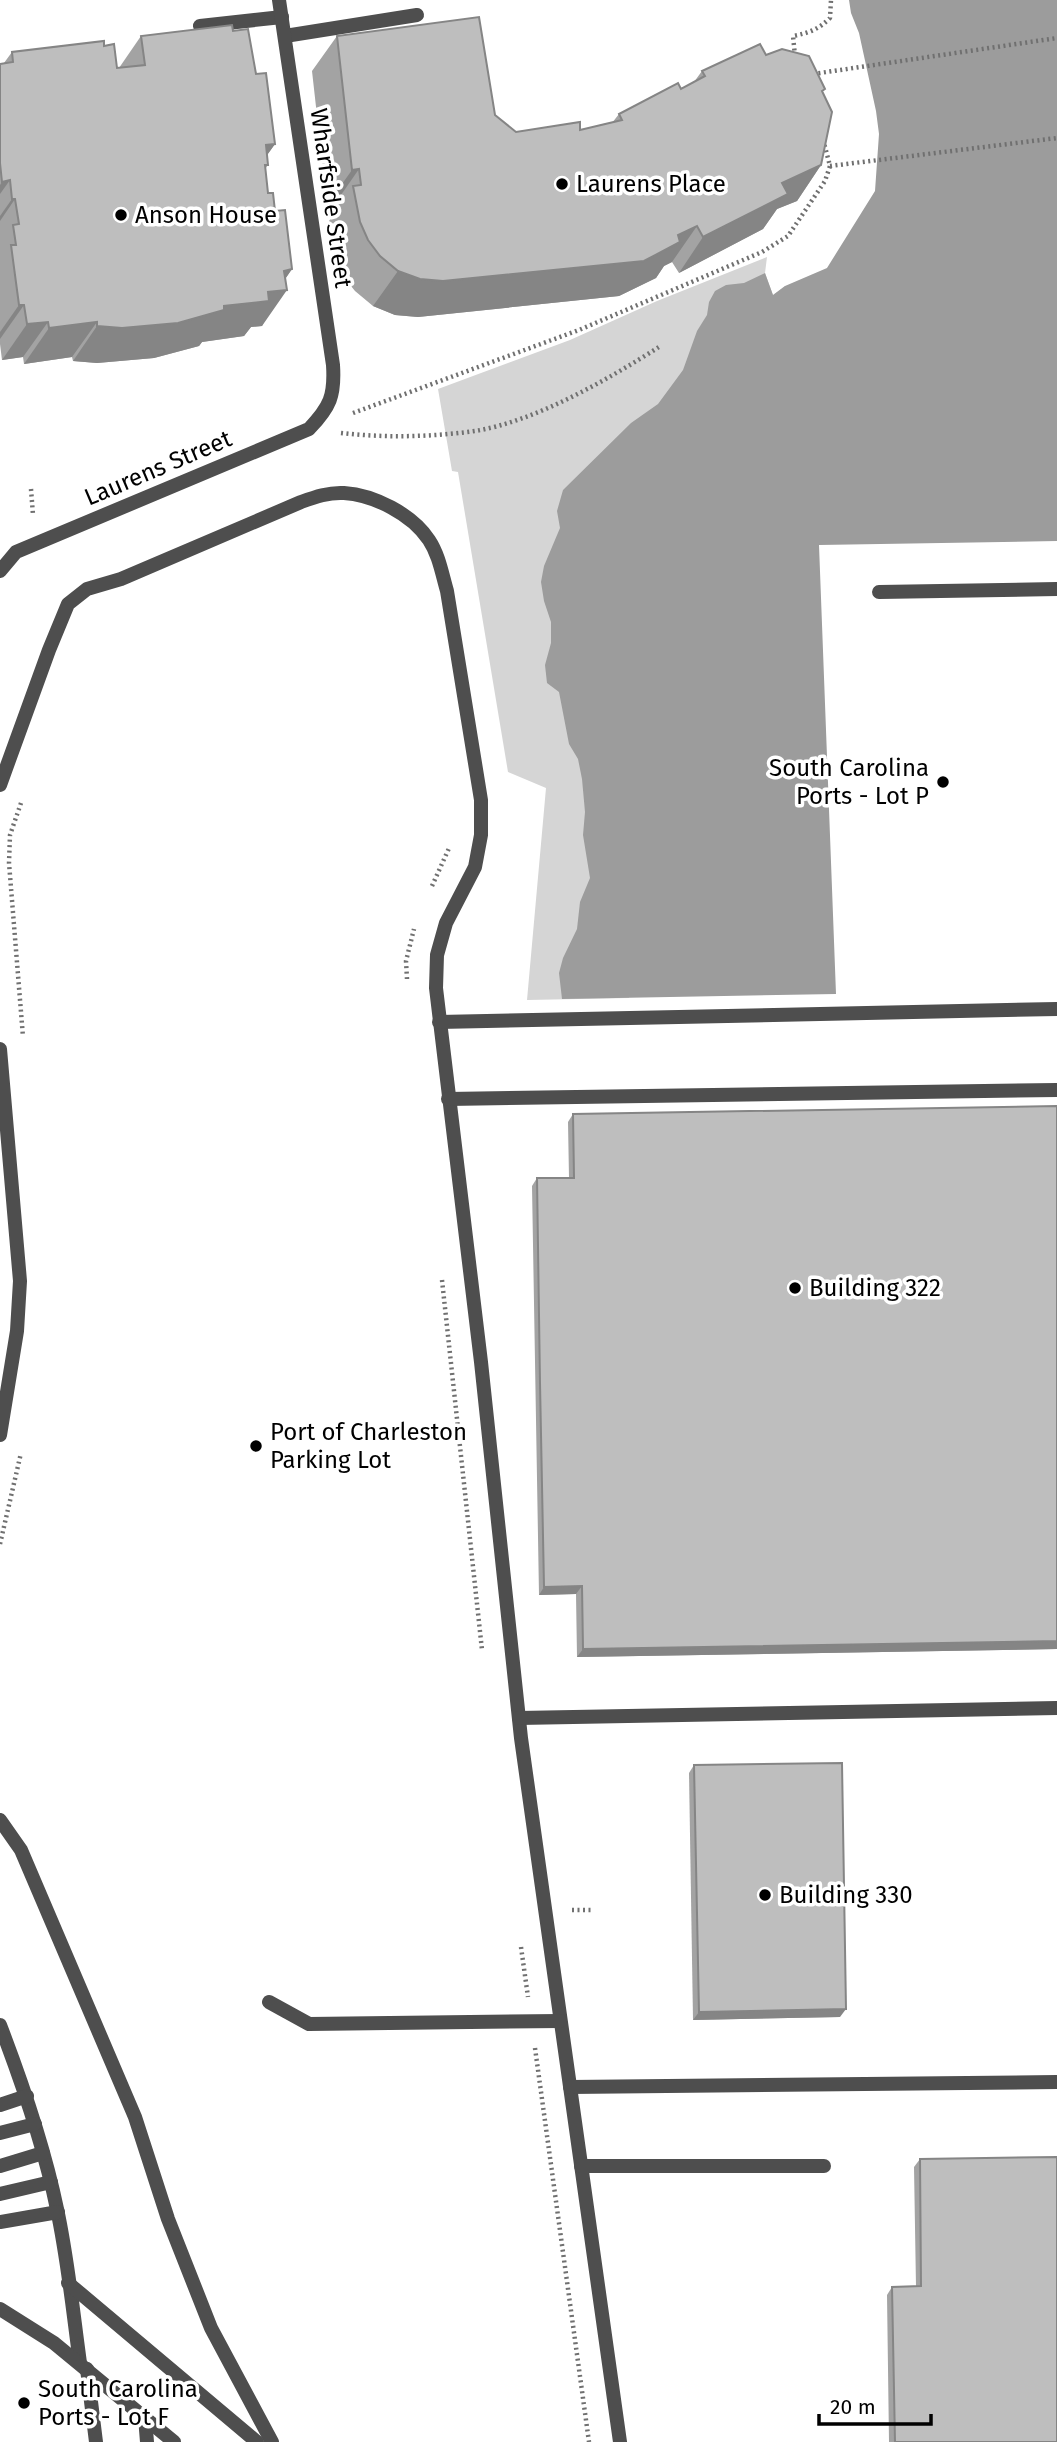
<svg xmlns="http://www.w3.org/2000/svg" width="1057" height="2442" font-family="'Fira Sans',sans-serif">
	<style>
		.green { fill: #d5d5d5 }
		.water { fill: #9c9c9c }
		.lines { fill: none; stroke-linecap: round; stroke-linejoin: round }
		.path { stroke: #707070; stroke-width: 4.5; stroke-dasharray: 2 3.5; stroke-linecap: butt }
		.service { stroke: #4e4e4e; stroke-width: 14 }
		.minor { stroke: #4e4e4e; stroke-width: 14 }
		.wall { fill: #a3a3a3 }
		.shaded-wall { fill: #858585 }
		.building { fill: #bebebe; stroke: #858585; stroke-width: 2 }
		.poi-dot { fill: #000; stroke: #fff; stroke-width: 2.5 }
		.labels { text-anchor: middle; stroke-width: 7; stroke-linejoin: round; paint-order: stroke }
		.poi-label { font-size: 24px; fill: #000; stroke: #fff; text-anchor: start }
		.street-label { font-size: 24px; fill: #000; stroke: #fff }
	</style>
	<rect width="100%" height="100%" fill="#fff"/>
	<path class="green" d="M767,257L765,273L773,295L785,286L629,998L527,1000L546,788L508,772L458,472L452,471L438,389L570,340L657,301Z"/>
	<path class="water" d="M849,0H1057V541L819,545L836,994L562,999L559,973L563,958L577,929L580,902L590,878L583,835L585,812L582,779L578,759L569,744L559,692L547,683L545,665L551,643V622L544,601L541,582L544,566L560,528L557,511L563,490L631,423L658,404L683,370L697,331L707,315L709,302L715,291L726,285L744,283L765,273L773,295L785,286L827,268L875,191L879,134L876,111L859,33L851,13Z"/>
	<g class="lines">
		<g class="path">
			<path d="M795,56L793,36C809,33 819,29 830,18L831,0"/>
			<path d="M813,74L1057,38"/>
			<path d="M830,166L1057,138"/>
			<path d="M353,413L579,330L762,252L788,236L825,181L830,166L824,143"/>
			<path d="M341,433C385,438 431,437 475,431C536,421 607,380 659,347"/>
			<path d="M31,489L33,515"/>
			<path d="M21,803L10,835L9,863L23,1037"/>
			<path d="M432,886L450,846"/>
			<path d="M407,979L406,961L414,929"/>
			<path d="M442,1280L482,1650"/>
			<path d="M0,1544L21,1453"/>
			<path d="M572,1910H592"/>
			<path d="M521,1947L528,1997"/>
			<path d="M535,2048L589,2442"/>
		</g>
		<g class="service">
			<path d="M200,26L282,17"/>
			<path d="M285,36L417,15"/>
			<path d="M879,592L1057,589"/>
			<path d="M0,785L49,650L68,604L87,589L121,579L301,502C315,497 329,492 344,493C374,495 412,514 429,540C439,555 442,574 447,591L481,800V835L475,867L446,923L437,955L436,988L481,1362L521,1738L620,2442"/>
			<path d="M439,1022L1057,1009"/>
			<path d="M0,1049L20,1281L17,1331L0,1435"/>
			<path d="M448,1099L1057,1090"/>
			<path d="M519,1718L1057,1708"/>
			<path d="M0,1820L21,1850L135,2117L168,2219L211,2328L272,2442"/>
			<path d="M269,2002L309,2024L560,2021"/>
			<path d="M0,2025C23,2085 44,2146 57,2209C68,2260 73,2312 80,2363"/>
			<path d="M570,2087L1057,2082"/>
			<path d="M0,2105L27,2096"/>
			<path d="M0,2133L35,2124"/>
			<path d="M0,2166L43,2153"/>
			<path d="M581,2166H824"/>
			<path d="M0,2194L51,2182"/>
			<path d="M0,2222L58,2212"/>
			<path d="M68,2283L257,2442"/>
			<path d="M0,2309L54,2343L174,2442"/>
			<path d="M87,2369L96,2442"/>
			<path d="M145,2417L147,2442"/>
		</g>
		<path class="minor" d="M0,571L16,552L309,429C330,407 335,396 333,365L279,0"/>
	</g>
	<g class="wall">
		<path d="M233,31L256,74L275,144L267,155L268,165L265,169L268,193L275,211L292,269L285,279L262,326L251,327L244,336L202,342L199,346L154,358L97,363L73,361L72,357L24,364L23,357L2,360L0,344V64L4,63L12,52L104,46L117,68H119L141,36Z"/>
		<path d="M337,36L495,115L516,132L580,130L612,123L619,114L681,89L694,82L702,71L766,55L823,92L821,165L797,201L777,209L763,229L679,273L672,262L664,266L656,278L619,296L418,317L395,315L373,306L355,291L343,276L335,258L329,221L335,212L334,205H327L312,71Z"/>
		<path d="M1057,1106V1649L577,1657L576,1594L539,1595L532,1186L537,1178H569L568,1122L573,1114Z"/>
		<path d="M694,1765L840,2017L693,2020L689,1773Z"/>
		<path d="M920,2159L1057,2442H889L887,2295L892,2287H916L914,2167Z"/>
	</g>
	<g class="shaded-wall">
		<path d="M275,144L250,179L266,145Z"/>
		<path d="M821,165L797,201L777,209L763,229L679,273L703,237L782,183Z"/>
		<path d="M359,169L334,205H327L352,170Z"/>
		<path d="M10,180L0,194V185L2,182Z"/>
		<path d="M12,199H15L0,221V216Z"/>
		<path d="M697,226L672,262L664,266L656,278L619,296L418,317L395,315L373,306L398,271L678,235Z"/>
		<path d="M292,269L277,291L287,290L262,326L251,327L244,336L202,342L199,346L154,358L97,363L73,361L97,326L224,306L268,292L284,271Z"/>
		<path d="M19,305H24L0,339V332Z"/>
		<path d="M48,322L23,357L2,360L27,324Z"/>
		<path d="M97,322L72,357L24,364L49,328Z"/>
		<path d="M582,1586L576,1594L539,1595L544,1587Z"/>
		<path d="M1057,1641V1649L577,1657L583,1649Z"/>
		<path d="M846,2009L840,2017L693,2020L699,2012Z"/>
	</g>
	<g class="building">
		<path d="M479,17L495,115L516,132L580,122V130L622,120L619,114L678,83L681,89L705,76L702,71L760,44L766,55L782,49L809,56L825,89L822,91L832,112L821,165L782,183L788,194L703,237L697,226L678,235L680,242L644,261L443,281L420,279L398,271L380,256L368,240L360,222L353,186L361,185L359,169L352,170L337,36Z"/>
		<path d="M232,25L233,31L248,29L256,74L266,73L275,144L266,145L268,165H265L268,193H273L275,211L285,210L292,269L284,271L287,290L268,292L269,301L224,306V310L178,323L122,328L97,326V322L49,328L48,322L27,324L24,305H19L11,245H16L13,225L19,224L15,199H12L10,180L2,182L0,163V64L13,62L12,52L104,41V46L114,44L117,68L145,65L141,36Z"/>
		<path d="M1057,1106V1641L583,1649L582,1586L544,1587L540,1383L537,1178H574L573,1114Z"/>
		<path d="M842,1763L846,2009L699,2012L694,1765Z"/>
		<path d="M1057,2157V2442H895L892,2287L921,2286L920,2159Z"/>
	</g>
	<g class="poi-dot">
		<circle cx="562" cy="184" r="7"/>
		<circle cx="121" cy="215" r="7"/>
		<circle cx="943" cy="782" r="7"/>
		<circle cx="795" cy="1288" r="7"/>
		<circle cx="256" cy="1446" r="7"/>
		<circle cx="765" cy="1895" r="7"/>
		<circle cx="24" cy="2403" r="7"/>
	</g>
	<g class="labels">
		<g class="poi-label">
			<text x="576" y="192">Laurens Place</text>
			<text x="135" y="223">Anson House</text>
			<text x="929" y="776" text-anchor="end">South Carolina<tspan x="929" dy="28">Ports - Lot P</tspan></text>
			<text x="809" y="1296">Building 322</text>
			<text x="270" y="1440">Port of Charleston<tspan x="270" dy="28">Parking Lot</tspan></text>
			<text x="779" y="1903">Building 330</text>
			<text x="38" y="2397">South Carolina<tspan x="38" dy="28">Ports - Lot F</tspan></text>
		</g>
		<g class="street-label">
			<text transform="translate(331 198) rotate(82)" y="8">Wharfside Street</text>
			<text transform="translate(158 468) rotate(-23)" y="8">Laurens Street</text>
		</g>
	</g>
	<path d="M819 2414v10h112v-10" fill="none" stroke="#000000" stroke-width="3.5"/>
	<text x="830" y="2414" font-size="21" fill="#000000" stroke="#ffffff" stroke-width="5" paint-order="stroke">20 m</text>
</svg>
